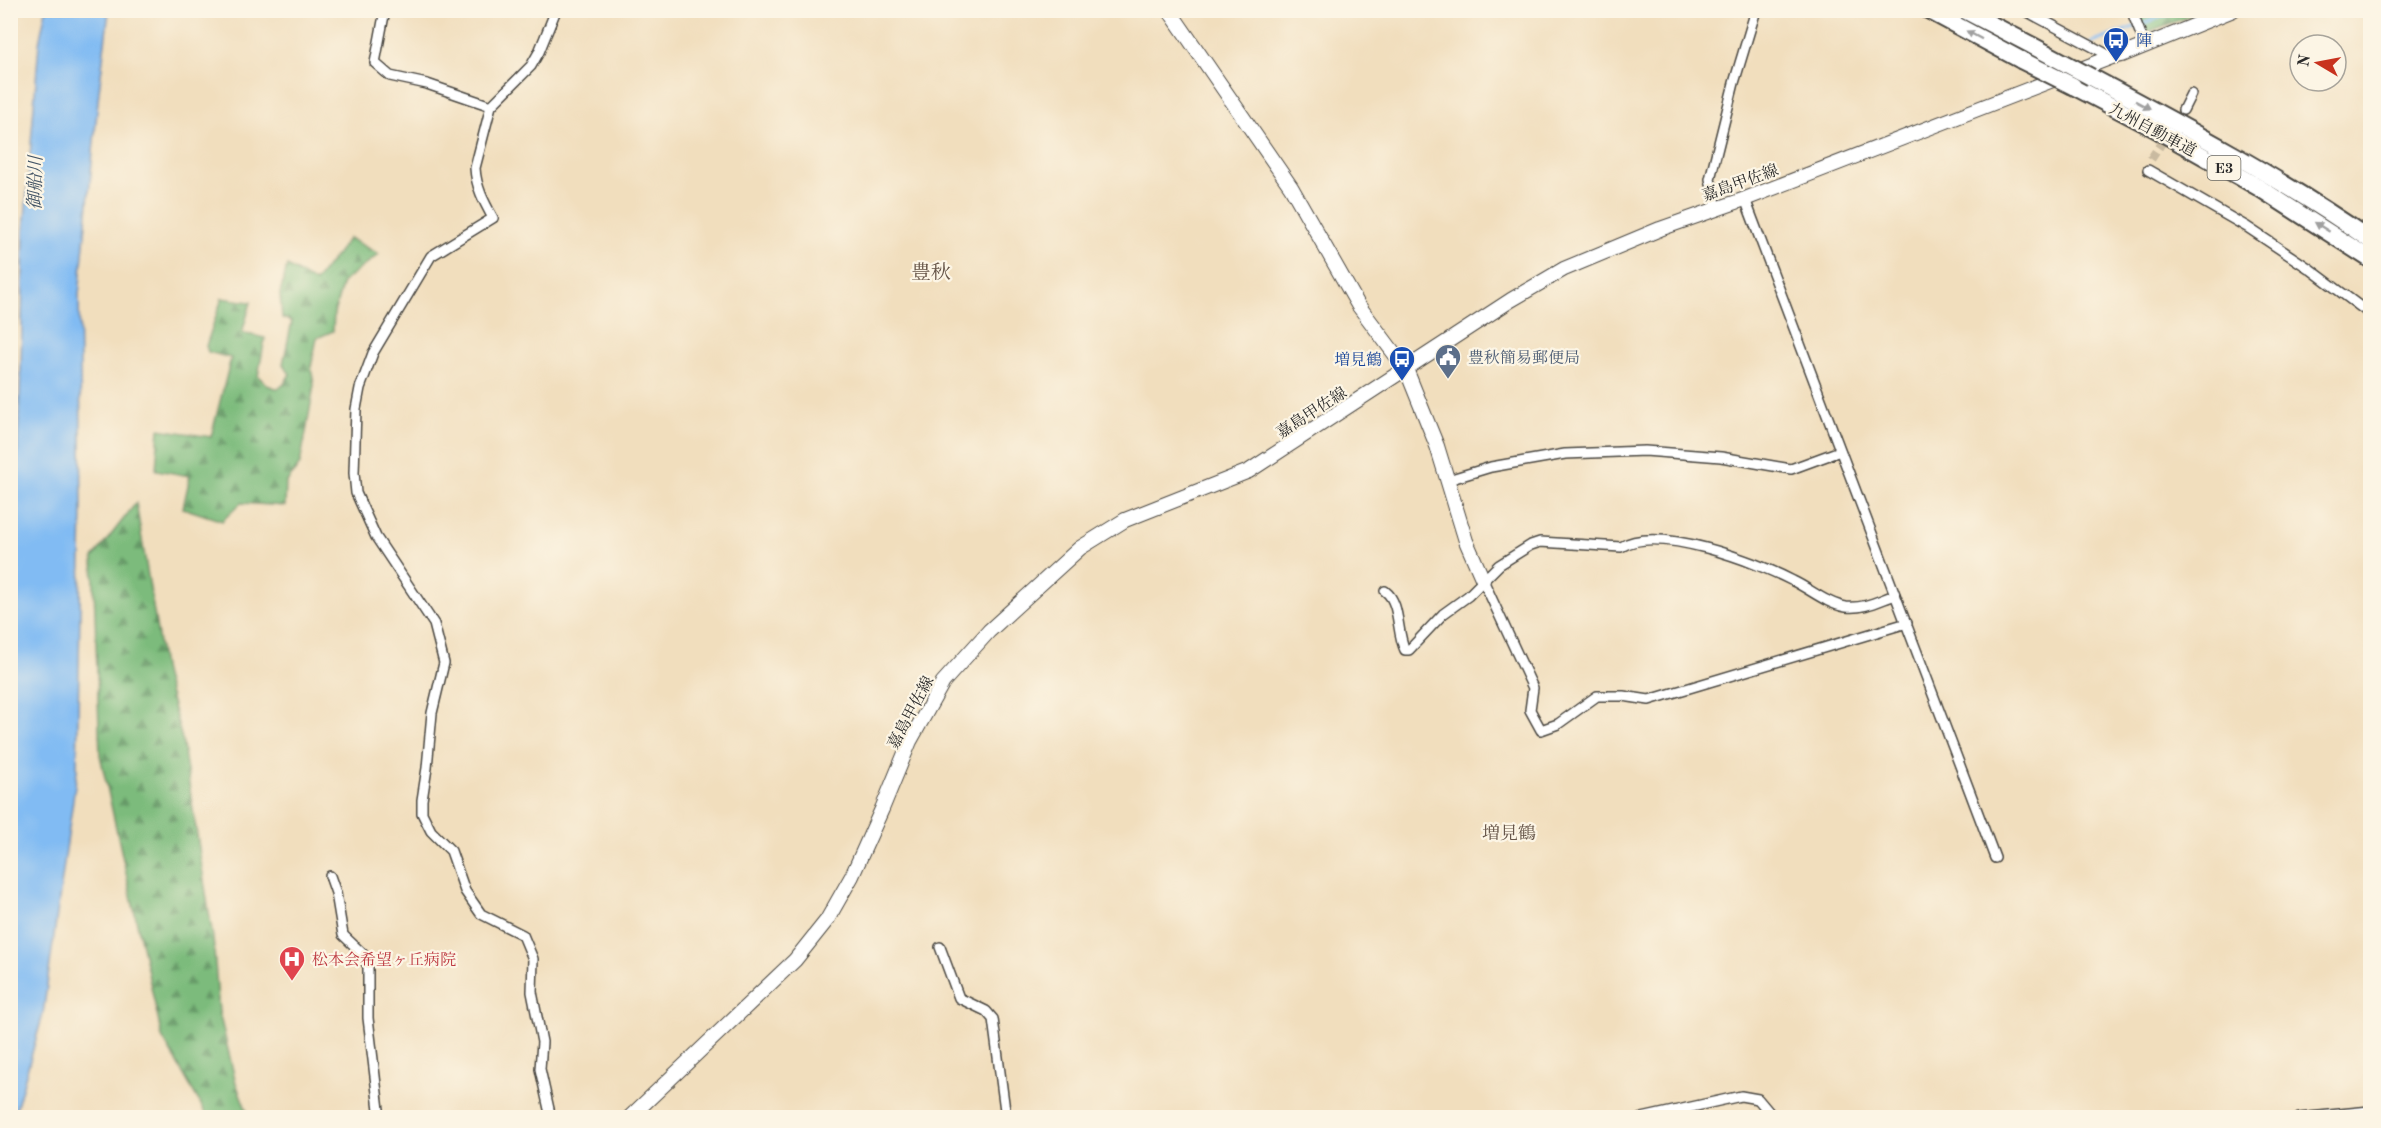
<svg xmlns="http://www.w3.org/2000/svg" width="2381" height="1128" font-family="'Old Standard TT','Noto Serif JP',serif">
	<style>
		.forest { fill: url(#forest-firs); stroke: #537354; stroke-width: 1.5 }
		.water { fill: #81bbf3; stroke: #56738f; stroke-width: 1.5 }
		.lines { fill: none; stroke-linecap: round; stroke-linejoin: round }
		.stream { stroke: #81bbf3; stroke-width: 3 }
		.street-tunnel { stroke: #c9baa0; stroke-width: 9; stroke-dasharray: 9 4.5; stroke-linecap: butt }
		.street-casing { stroke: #494641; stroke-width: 12 }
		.secondary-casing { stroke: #494641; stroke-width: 16 }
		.highway-casing { stroke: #494641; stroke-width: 20 }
		.street { stroke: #fff; stroke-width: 9 }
		.secondary { stroke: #fff; stroke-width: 14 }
		.highway { stroke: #fff; stroke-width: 16 }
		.highway-bridge-casing { stroke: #494641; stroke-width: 20; stroke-linecap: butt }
		.highway-bridge { stroke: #fff; stroke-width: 16 }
		.oneway { fill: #a0a0a0 }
		.labels { text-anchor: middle; stroke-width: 4.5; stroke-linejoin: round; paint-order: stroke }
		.shield { fill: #fcf5e5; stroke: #6a6863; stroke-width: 1.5 }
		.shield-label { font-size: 15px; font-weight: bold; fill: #2b2b2b }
		.transit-label { font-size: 16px; fill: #164399; stroke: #fcf5e5; text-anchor: start }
		.street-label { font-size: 16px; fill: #2b2b2b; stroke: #fcf5e5 }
		.service-label { font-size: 16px; fill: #4e5e75; stroke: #fcf5e5; text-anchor: start }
		.health-label { font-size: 16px; fill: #be3a42; stroke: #fcf5e5; text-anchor: start }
		.water-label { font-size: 18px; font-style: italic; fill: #455667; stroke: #fcf5e5 }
		.neighbourhood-label { font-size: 18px; fill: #675649; stroke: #fcf5e5 }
		.quarter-label { font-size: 20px; fill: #675649; stroke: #fcf5e5 }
	</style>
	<defs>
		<pattern id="forest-firs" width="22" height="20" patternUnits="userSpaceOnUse" patternTransform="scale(1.5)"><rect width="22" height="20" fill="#7bbb7c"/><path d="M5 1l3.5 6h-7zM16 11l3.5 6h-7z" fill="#659866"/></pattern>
	</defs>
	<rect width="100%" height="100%" fill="#fcf5e5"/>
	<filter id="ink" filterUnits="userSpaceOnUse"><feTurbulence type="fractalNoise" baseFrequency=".0167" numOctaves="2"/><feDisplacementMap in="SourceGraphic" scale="12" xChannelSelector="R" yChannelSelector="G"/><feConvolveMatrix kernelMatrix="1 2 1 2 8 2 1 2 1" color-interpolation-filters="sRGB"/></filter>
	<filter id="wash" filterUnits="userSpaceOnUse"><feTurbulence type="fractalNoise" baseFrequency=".008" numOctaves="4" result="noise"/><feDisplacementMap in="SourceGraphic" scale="24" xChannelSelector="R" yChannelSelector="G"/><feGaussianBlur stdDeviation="1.35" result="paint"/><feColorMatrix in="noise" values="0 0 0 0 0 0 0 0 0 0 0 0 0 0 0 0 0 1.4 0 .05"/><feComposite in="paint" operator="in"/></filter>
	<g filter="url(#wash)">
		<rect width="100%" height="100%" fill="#f1debd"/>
		<g class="forest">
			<path d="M2106,11H2203L2145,33L2133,14L2115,15Z"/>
			<path d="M349,238L379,254L343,282L334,313L333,331L317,338L311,367L314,385L307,427L300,464L286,483L285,506L241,503L222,521L183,508L190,476L156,470L159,429L211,437L231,358L208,352L206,346L222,298L251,302L242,333L265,338L258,376L267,385L278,389L284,384L290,374L283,364L292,321L282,318L280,294L287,266L315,282Z"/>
			<path d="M136,503L164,673L182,739L213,938L219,1012L236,1083L249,1117H208L162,1037L100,755L93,558Z"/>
		</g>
		<path class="water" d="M46,10L109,11L99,91L79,295L82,506L77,771L43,1014L14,1117L11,1118L10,638L21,367L24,231L39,43Z"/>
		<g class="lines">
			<g class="stream">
				<path d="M2156,19L2180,10"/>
				<path d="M2092,43L2155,19L2158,10"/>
				<path d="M2077,48L2086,45"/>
			</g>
		</g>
	</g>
	<g filter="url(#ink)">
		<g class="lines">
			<path class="street-tunnel" d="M2151,159L2183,110"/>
			<g class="street-casing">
				<g id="street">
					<path d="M385,10L375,63L390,76L427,84L491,106"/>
					<path d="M2024,10L2112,57"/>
					<path d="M2137,10L2134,17L2145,45"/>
					<path d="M2183,110L2191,94"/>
					<path d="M2148,170L2247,227L2310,269L2370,314"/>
					<path d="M1745,199L1995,858"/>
					<path d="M1717,208L1710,179L1734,83L1756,10"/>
					<path d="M1448,480L1491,467L1565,454L1645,451L1721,457L1791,469L1840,451"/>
					<path d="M1483,580L1533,688L1530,710L1541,730L1558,724L1597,696H1623L1649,700L1907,623"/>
					<path d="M1385,591C1401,603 1396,632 1405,650H1409L1443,614L1468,596L1499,565L1531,545L1540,542L1621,547C1657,524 1757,562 1793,581C1810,589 1827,604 1846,607C1864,609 1878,601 1895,595"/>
					<path d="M330,876L336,893L343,935L363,954L368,967V1018L380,1118"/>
					<path d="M940,947L959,998L986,1011L993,1019L1006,1118"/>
					<path d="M551,1118L540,1069L542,1042L532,992L533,959L523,935L481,914L465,891L451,851L431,831L422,813V800L427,768L432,713L444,663L434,624L376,537L356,493L354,473L356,409L360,388L373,353L431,256L493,218C484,202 476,187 475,168L491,106L531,66L539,52L556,10"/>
					<path d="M1642,1118L1741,1096L1758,1099L1774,1118"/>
					<path d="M2299,1118L2370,1111"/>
				</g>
			</g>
			<g class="secondary-casing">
				<g id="secondary">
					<path d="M1169,10L1291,187L1358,305L1406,369L1437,446L1466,541L1483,580"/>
					<path d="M629,1118L795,960L827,920L852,876L882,809L910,741L943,682L989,631L1080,548L1125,520L1249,471L1511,300L1564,269L1660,229L1745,199L2112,57L2122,55L2233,10"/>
				</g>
			</g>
			<g class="highway-casing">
				<g id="highway">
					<path d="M1928,10L2021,60"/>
					<path d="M1964,10L2031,45"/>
					<path d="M2091,77C2185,127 2283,179 2370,240"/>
					<path d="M2073,86L2159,131L2258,187L2370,259"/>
				</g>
			</g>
			<use href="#street" class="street"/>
			<use href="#secondary" class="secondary"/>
			<use href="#highway" class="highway"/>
			<g class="highway-bridge-casing">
				<g id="highway-bridge">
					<path d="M2031,45L2091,77"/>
					<path d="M2021,60L2073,86"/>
				</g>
			</g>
			<use href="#highway-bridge" class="highway-bridge"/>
		</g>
		<defs><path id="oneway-solid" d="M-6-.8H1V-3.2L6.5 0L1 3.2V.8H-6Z" transform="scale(1.5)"/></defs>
		<g class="oneway">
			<use href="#oneway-solid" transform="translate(1974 35) rotate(-152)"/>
			<use href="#oneway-solid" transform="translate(2143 105) rotate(28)"/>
			<use href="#oneway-solid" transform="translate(2322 227) rotate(-148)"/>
		</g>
	</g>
	<defs>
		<g id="bus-pin" transform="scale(1.35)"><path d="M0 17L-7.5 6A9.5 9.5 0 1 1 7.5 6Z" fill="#1a4fb4" stroke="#fcf5e5"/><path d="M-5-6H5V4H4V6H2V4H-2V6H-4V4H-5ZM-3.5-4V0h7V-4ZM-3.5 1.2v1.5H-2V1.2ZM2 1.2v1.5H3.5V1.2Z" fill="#fff"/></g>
		<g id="civic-pin" transform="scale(1.35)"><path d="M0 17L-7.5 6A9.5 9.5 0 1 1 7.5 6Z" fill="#5c6f8a" stroke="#fcf5e5"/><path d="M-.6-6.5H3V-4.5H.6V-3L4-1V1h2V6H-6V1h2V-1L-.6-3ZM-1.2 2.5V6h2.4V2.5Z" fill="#fff"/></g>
		<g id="hospital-pin" transform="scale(1.35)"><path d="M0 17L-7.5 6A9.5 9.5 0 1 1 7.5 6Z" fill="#e0444e" stroke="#fcf5e5"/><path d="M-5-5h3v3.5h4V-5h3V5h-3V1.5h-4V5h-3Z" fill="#fff"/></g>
	</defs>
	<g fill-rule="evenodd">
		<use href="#bus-pin" x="2116" y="40"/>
		<use href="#civic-pin" x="1448" y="357"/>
		<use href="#bus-pin" x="1402" y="359"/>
		<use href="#hospital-pin" x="292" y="959"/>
	</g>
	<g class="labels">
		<rect class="shield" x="2207.5" y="156" width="33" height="24" rx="4.5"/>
		<g class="shield-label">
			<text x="2224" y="173">E3</text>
		</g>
		<g class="transit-label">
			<text x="2136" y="46">陣</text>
			<text x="1382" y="365" text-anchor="end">増見鶴</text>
		</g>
		<g class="street-label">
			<text transform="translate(2153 129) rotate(28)" y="6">九州自動車道</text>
			<text transform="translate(1740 182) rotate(-20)" y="6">嘉島甲佐線</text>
			<text transform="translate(1311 412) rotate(-33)" y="6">嘉島甲佐線</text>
			<text transform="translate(910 712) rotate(-62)" y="6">嘉島甲佐線</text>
		</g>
		<g class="service-label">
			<text x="1468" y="363">豊秋簡易郵便局</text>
		</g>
		<g class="health-label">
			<text x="312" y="965">松本会希望ヶ丘病院</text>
		</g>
		<g class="water-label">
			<text transform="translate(35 183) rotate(-89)" y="6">御船川</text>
		</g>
		<g class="neighbourhood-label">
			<text x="1509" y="839">増見鶴</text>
		</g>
		<g class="quarter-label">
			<text x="931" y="279">豊秋</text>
		</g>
	</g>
	<rect width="2381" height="1128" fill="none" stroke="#fcf5e5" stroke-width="36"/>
	<g transform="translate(2318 63) rotate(280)"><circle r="28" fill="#fcf5e5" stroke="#a8a49b" stroke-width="1.5"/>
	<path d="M0-4.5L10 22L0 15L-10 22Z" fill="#c8321e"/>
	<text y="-9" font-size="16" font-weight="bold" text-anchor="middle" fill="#2b2b2b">N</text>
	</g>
</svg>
